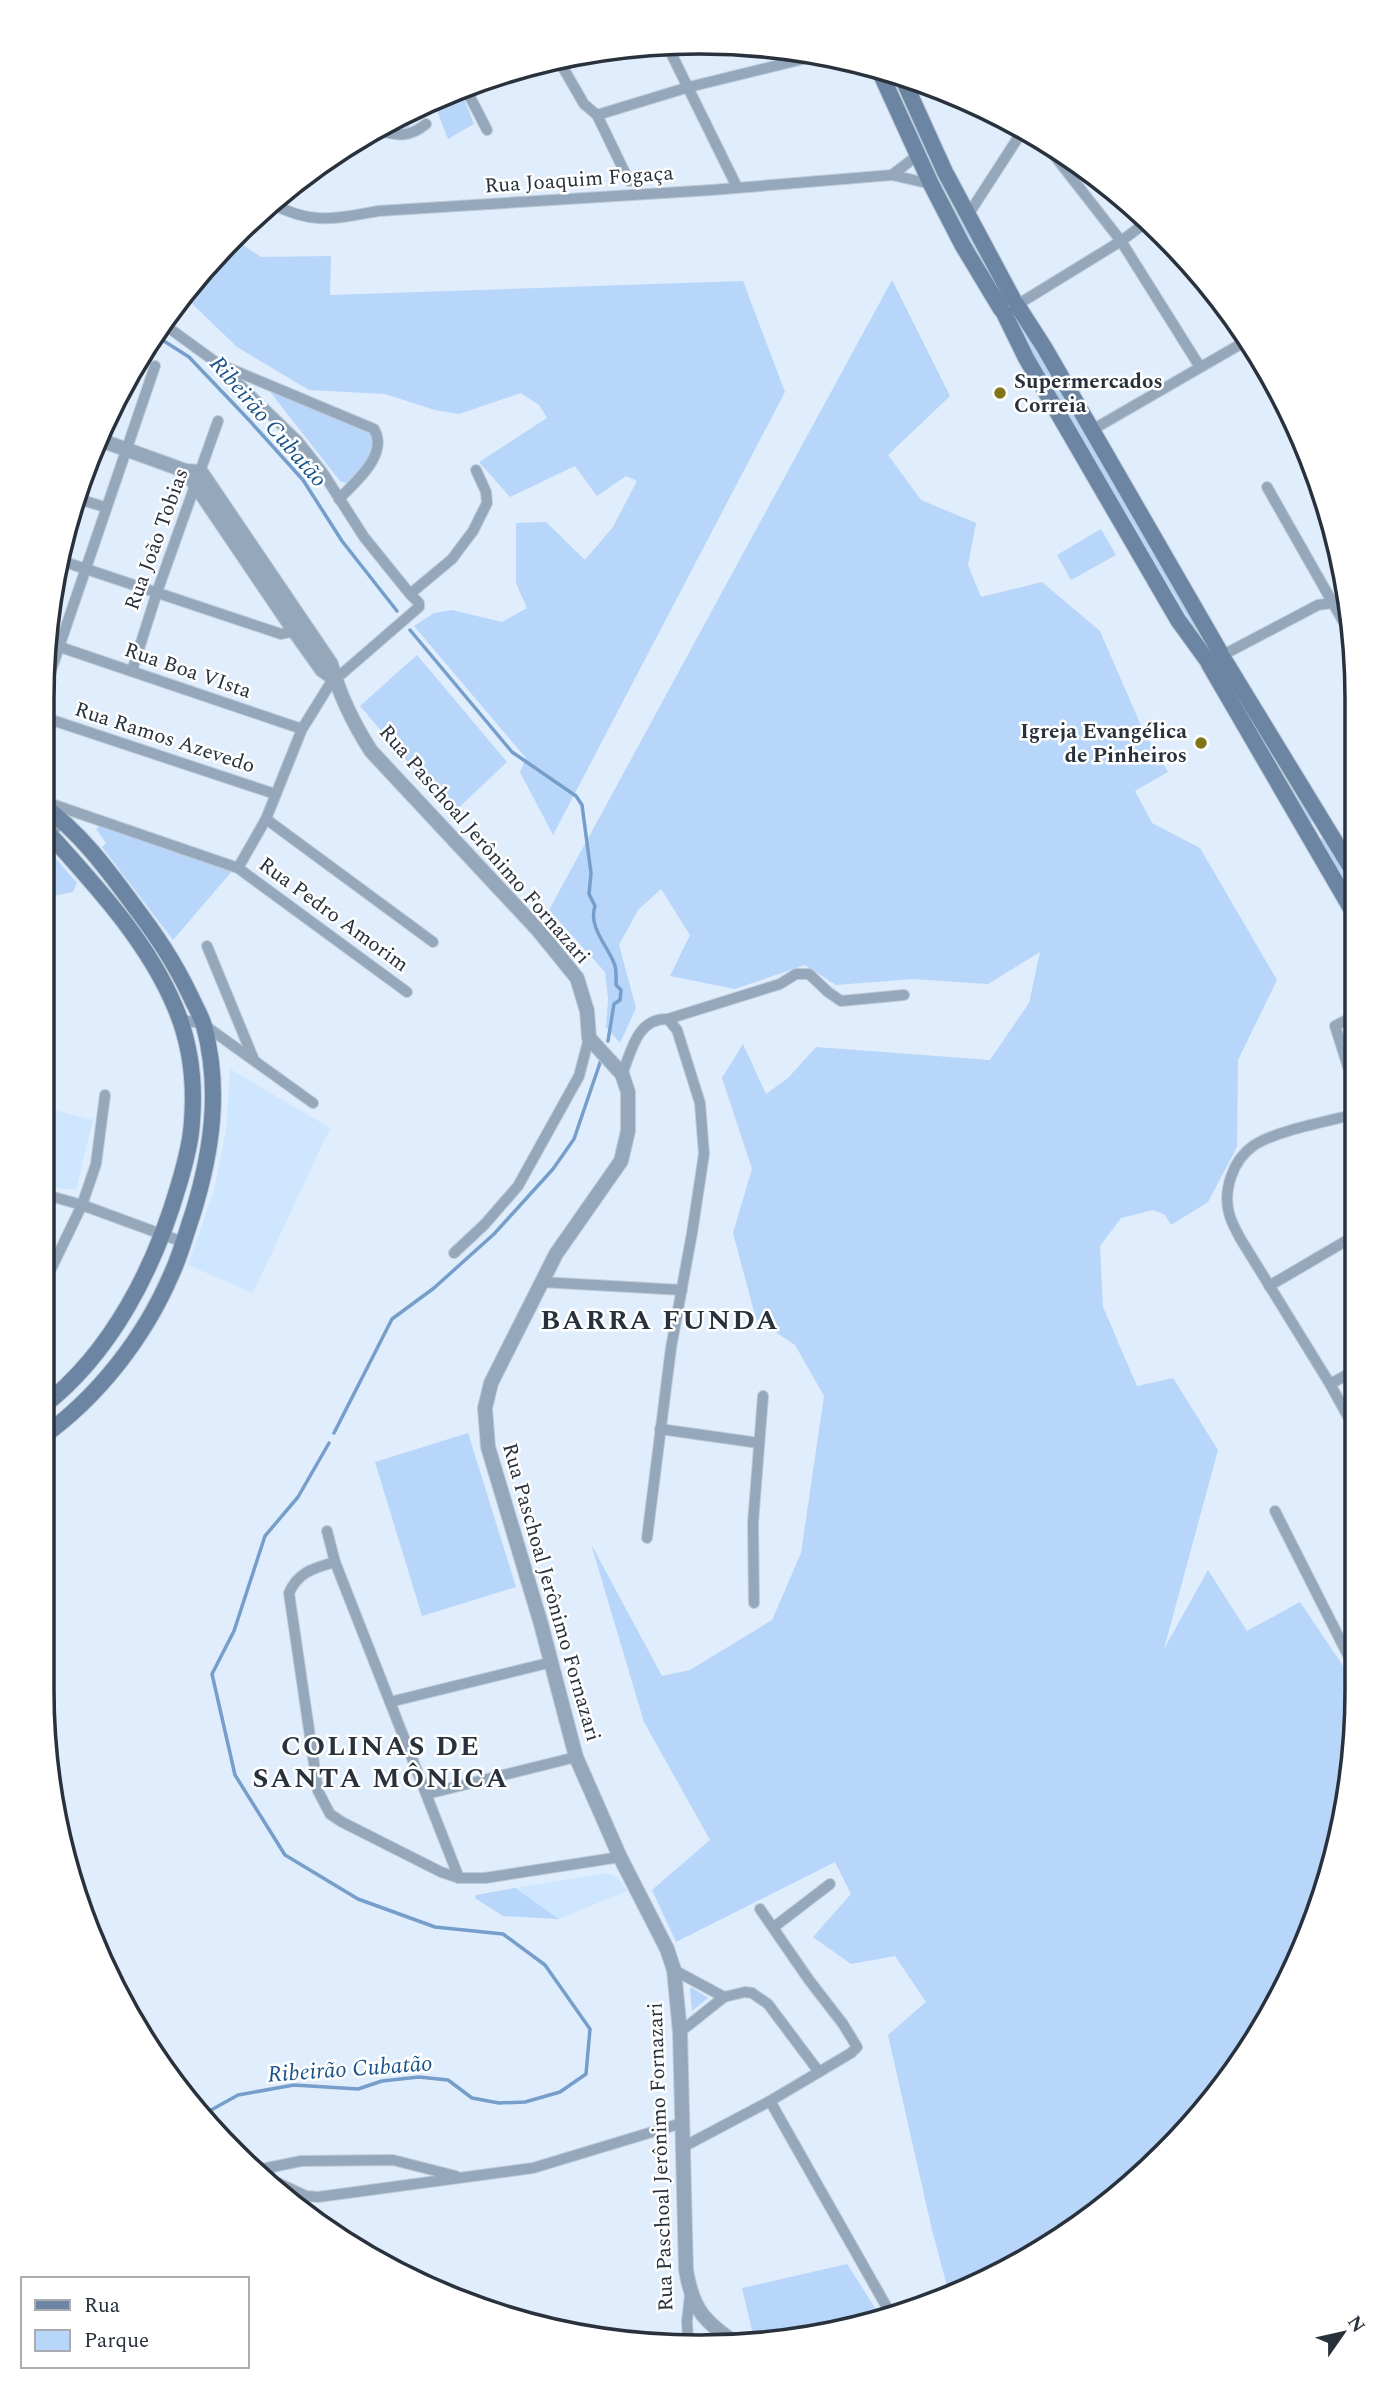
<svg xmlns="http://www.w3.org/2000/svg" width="1399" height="2389" font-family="Spectral,serif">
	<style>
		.built { fill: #cfe6ff }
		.green { fill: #b7d6f9 }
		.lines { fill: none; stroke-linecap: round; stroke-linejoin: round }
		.stream { stroke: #769eca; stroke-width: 3.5 }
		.minor-casing { stroke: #becbd9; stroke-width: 12 }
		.tertiary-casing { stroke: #becbd9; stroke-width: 16 }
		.secondary-casing { stroke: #becbd9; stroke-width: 18 }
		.minor { stroke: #95a7bb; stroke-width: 10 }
		.tertiary { stroke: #95a7bb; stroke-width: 14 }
		.secondary { stroke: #6b85a2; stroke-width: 16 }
		.poi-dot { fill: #827518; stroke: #fff; stroke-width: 2.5 }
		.labels { text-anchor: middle; stroke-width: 5; stroke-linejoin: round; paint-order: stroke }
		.street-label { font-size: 21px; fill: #29323c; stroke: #fff }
		.poi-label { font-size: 21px; font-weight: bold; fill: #29323c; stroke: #fff; text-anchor: start }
		.water-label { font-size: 23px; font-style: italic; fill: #19538a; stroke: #fff }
		.district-label { font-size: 28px; font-weight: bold; letter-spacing: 2px; fill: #29323c; stroke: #fff }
		.rim { fill: none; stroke: #29323c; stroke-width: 3.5 }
	</style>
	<rect width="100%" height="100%" fill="#dfedfc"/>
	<g class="built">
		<path d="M230,1069L330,1128L253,1293L188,1265L214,1190L226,1132Z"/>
		<path d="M54,1110L93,1120L76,1189H63L43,1184V1111Z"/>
		<path d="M607,1873L618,1878L627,1891L559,1919L515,1888Z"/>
	</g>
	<g class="green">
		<path d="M460,89L474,124L448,139L436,108L428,103L405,131L384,126L448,92Z"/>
		<path d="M898,95L903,96L1003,297H1001L965,240Z"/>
		<path d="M232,238L261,257L331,256L330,295L743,281L785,392L553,835L520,772L526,758L414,626L434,613L452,610L502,622L527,608L516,583V523L546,522L585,560L613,527L637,481L626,476L597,496L575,466L510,497L479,462L547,418L539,405L521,393L459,414L435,410L385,394L309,390L237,347L184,296Z"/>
		<path d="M892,280L950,396L888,455L921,500L976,523L968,565L981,597L1042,582L1100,631L1142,728L1168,772L1135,791L1152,823L1200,848L1277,980L1238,1060L1237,1147L1208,1202L1171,1225L1165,1215L1153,1210L1121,1218L1100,1246L1103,1307L1137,1386L1173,1378L1218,1450L1164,1649L1208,1570L1247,1631L1300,1602L1356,1685V1733L1322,1901L1246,2054L1100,2211L950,2297L932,2230L888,2035L926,2002L895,1956L851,1964L813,1937L851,1894L835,1862L676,1942L652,1890L710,1840L644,1722L591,1544L662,1676L690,1670L772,1620L801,1553L824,1396L795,1345L756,1319L733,1233L752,1169L722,1078L743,1044L766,1094L788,1078L816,1047L990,1060L1029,1003L1040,952L988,984L913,979L836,985L805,965L735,989L670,976L690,935L661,889L638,910L619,945L636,1008L620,1043L606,1027L608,999L605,972L549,910Z"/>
		<path d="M1015,319H1018L1212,647L1208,649L1205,647L1014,322Z"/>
		<path d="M267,388L336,419L368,430L372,434L373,455L349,484L340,481Z"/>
		<path d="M1101,529L1116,555L1071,580L1057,555Z"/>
		<path d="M417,655L507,762L452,814L360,706Z"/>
		<path d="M1224,669L1312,818L1313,822H1309L1220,672Z"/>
		<path d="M102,824L233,870L173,940L102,847L106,843L96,829Z"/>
		<path d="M1324,837L1328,839L1356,884V904L1320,844V839Z"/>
		<path d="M49,853L52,854L77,883L73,892L43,898V862Z"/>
		<path d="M468,1433L516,1587L422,1616L375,1462Z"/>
		<path d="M515,1888L559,1919L503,1916L475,1898L476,1895Z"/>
		<path d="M691,1987L708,1998L692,2011L690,1990Z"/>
		<path d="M847,2264L879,2314L755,2343L742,2288Z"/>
	</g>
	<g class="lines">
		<g class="stream">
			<path d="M153,334L189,357L249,420L303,480L342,541L397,611"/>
			<path d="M410,630L512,752L576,796L582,805L591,873L589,894L595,906C588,927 607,945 614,963C617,969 616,978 616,985L621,990L620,1000L614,1004L608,1041"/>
			<path d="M334,1433L392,1319L434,1288L494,1234L553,1169L574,1139L601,1060"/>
			<path d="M204,2114L238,2095L294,2085L358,2089L382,2081L419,2077L448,2080L472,2098L499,2103L525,2102L560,2092L586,2074L590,2029L545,1965L503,1934L435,1927L358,1899L285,1855L235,1775L212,1674L234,1631L265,1536L298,1497L329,1443"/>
			<path d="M508,2315L524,2317L543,2326"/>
		</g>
		<g class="minor-casing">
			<g id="minor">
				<path d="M667,45L737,187"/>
				<path d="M558,59L584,104L597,115L629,181"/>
				<path d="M465,87L487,130"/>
				<path d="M597,115L689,87L824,54"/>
				<path d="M377,130C397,136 409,138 426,124"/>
				<path d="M1043,141L1121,241L1200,367"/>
				<path d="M892,175L918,155"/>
				<path d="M272,204C313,225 334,219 378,211L712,190L892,175L931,184"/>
				<path d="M968,215L1023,130"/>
				<path d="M1017,305L1121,241L1148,221"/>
				<path d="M162,323L217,363L298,441L323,473L364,537L410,594"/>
				<path d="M226,367L374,429C389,455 355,482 339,499"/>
				<path d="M1092,430L1246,341"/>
				<path d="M1267,487L1351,635"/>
				<path d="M75,498L105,507"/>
				<path d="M62,561L281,634L300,630"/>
				<path d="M60,647L302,729"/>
				<path d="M1223,655L1318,605L1345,601"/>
				<path d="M132,671L157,592L218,421"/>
				<path d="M43,694L155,366"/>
				<path d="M43,717L275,794"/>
				<path d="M43,801L238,868L407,992"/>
				<path d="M266,819L433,942"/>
				<path d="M43,847L49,834L63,821"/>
				<path d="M238,868L266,819L302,729L330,684L419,607V603L410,594L452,559L473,531L487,503L486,492L476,470"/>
				<path d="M207,946L254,1060"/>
				<path d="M1356,1015L1335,1026L1356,1092"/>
				<path d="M179,1019L203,1024L313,1103"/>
				<path d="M668,1019L780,984L796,974H809L828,992L841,1001L904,995"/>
				<path d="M622,1074C632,1050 637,1018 668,1019L677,1030L700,1103L704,1154L692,1233L671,1348L647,1538"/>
				<path d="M1356,1114C1329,1121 1274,1131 1253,1146C1233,1160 1223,1190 1229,1213C1231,1222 1236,1230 1240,1238L1330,1384L1356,1431"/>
				<path d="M43,1194L82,1205L183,1242"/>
				<path d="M454,1253L485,1224L518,1186L579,1076L589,1038"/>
				<path d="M43,1281L52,1267L82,1205L96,1164L105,1095"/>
				<path d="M541,1282L682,1290"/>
				<path d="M1269,1286L1356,1235"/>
				<path d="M1330,1384L1356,1370"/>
				<path d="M660,1429L759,1443"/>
				<path d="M1275,1511L1356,1671"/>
				<path d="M327,1531L335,1562L459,1878"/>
				<path d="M335,1562C314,1568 298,1572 289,1593L318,1791L330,1814L342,1822L441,1872L459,1878H485L620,1857"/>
				<path d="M754,1603L753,1523L763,1396"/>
				<path d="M390,1702L552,1662"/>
				<path d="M427,1794L576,1757"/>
				<path d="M774,1927L830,1884"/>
				<path d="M674,1970L724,1997"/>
				<path d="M680,2032L724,1997L745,1992L752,1993L768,2004L819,2072"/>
				<path d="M770,2101L889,2311"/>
				<path d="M683,2147L770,2101L851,2053L857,2047L843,2024L809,1980L760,1909"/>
				<path d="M262,2169L301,2161L393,2160L456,2176"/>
				<path d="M276,2182L306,2196L318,2197L533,2168L682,2123"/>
				<path d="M688,2340L687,2321L690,2295"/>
			</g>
		</g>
		<g class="tertiary-casing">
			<g id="tertiary">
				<path d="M100,440L186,471L201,472L331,664C340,697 353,723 371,751L538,930L577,978L587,1011L589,1038L622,1074L628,1092V1131L621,1161L556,1254L491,1383L485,1408L488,1447L541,1624L576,1757L620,1857L667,1949L674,1970L680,2032L686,2270C693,2312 705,2321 738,2345"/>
				<path d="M186,471L295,632L322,670L335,679"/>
			</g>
		</g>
		<g class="secondary-casing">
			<g id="secondary">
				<path d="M879,70L931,184L963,246L1001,309"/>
				<path d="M902,77L945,172L1013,299"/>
				<path d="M1017,305L1044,347L1220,652"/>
				<path d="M1004,313L1026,358L1178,620L1207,660"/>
				<path d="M1223,658L1356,876"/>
				<path d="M1209,664L1356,917"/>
				<path d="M42,1407C112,1353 155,1267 179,1184C185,1164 191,1142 192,1121C195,1083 190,1042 175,1007C146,938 92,882 43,827"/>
				<path d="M42,1437C98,1397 145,1337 172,1273C181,1254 186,1233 193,1213C212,1151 221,1089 204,1026C201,1016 195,1006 191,997C174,961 156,935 132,903C107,869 78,830 43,806"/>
			</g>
		</g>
		<use href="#minor" class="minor"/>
		<use href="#tertiary" class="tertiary"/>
		<use href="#secondary" class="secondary"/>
	</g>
	<g class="poi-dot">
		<circle cx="1000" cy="393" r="7"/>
		<circle cx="1201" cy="743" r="7"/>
	</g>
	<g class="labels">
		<g class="street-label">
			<text transform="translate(579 179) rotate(-4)" y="7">Rua Joaquim Fogaça</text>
			<text transform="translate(156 539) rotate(-70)" y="7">Rua João Tobias</text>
			<text transform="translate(188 670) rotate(19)" y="7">Rua Boa VIsta</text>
			<text transform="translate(165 737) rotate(18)" y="7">Rua Ramos Azevedo</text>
			<text transform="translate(485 844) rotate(49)" y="7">Rua Paschoal Jerônimo Fornazari</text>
			<text transform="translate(334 914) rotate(36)" y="7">Rua Pedro Amorim</text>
			<text transform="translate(552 1592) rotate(74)" y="7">Rua Paschoal Jerônimo Fornazari</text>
			<text transform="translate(660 2157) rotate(-92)" y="7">Rua Paschoal Jerônimo Fornazari</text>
		</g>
		<g class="poi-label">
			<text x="1014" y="388">Supermercados<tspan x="1014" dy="24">Correia</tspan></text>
			<text x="1187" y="738" text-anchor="end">Igreja Evangélica<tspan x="1187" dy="24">de Pinheiros</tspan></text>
		</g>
		<g class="water-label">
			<text transform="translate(269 421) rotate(49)" y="8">Ribeirão Cubatão</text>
			<text transform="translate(350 2068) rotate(-4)" y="8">Ribeirão Cubatão</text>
		</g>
		<g class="district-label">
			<text x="660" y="1329">BARRA FUNDA</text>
			<text x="381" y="1755">COLINAS DE<tspan x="381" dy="32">SANTA MÔNICA</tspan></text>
		</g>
	</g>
	<path d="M0 0H1399V2389H0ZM699 54H700A645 645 0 0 1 1345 699V1690A645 645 0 0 1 700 2335H699A645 645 0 0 1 54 1690V699A645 645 0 0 1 699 54Z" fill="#fff" fill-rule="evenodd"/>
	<path class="rim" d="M699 54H700A645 645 0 0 1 1345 699V1690A645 645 0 0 1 700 2335H699A645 645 0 0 1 54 1690V699A645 645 0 0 1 699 54Z"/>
	<rect x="21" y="2277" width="228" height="91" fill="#ffffff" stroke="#a9adb1" stroke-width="2"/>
	<rect x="35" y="2300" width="35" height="10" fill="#6b85a2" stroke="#a9adb1" stroke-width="2"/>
	<text x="84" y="2312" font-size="21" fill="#29323c">Rua</text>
	<rect x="35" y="2330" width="35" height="21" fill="#b7d6f9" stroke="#a9adb1" stroke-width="2"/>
	<text x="84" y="2347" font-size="21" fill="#29323c">Parque</text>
	<g transform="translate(1343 2333) rotate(56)" stroke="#ffffff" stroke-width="5" paint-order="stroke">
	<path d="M0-5L12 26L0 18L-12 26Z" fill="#29323c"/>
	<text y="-10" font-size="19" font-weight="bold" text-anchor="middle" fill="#29323c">N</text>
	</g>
</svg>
